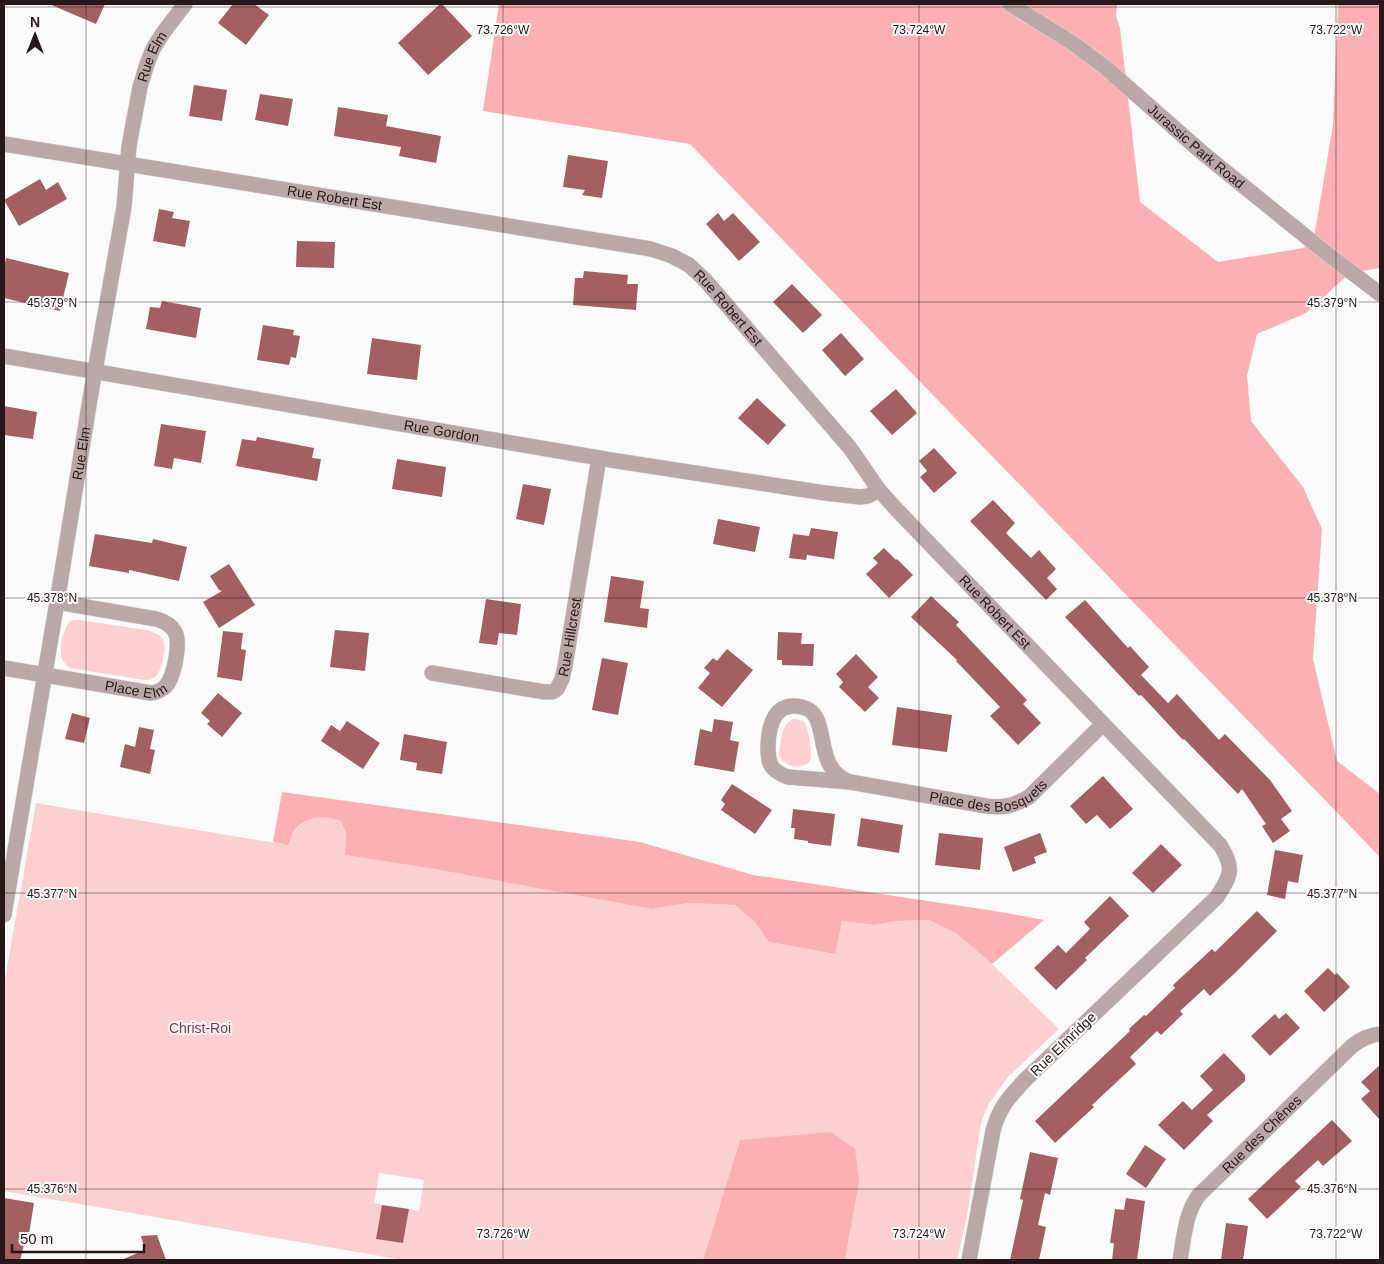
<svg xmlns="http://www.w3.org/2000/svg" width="1384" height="1264" font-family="Arial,sans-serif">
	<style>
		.green { fill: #fcd0d0; fill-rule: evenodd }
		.forest { fill: #fdb0b3 }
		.building { fill: #a45f63 }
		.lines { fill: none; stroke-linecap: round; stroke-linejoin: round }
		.minor-casing { stroke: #d8d6d6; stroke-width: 16 }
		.minor { stroke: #baa7a8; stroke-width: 15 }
		.ticks { fill: none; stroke: #261718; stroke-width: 1; stroke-opacity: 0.45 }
		.labels { text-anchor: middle; stroke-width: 4; stroke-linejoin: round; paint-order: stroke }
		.street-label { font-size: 14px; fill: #261718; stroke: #fafafa }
		.park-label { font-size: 14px; fill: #8d343e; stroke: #fafafa }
		.ticks-label { font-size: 12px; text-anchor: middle; fill: #261718; stroke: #fafafa; stroke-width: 4; stroke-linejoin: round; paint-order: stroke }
	</style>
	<rect width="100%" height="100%" fill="#fafafa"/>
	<g class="green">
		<path d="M79,620L147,630C152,632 159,634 162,638C168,645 162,672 155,677C152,680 148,680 144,680L70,668C67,666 64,663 62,659C59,651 63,625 71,621C73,620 76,620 79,620Z"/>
		<path d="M793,719C796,719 801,719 804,722C808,725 813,755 810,760C805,771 782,767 779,755C781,742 780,726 793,719Z"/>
		<path d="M36,803L288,845L293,832L304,821L318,817H331L341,821L346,833L345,855L434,869L651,909L688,903L735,905L754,921L769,942L834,954L842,921L874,925L896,921L929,920L956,933L992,964L1059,1029L1009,1076L989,1103L981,1123L967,1216L957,1260H845L859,1183L740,1140L703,1260H403L4,1191V985ZM379,1173L424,1180L419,1211L409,1209L403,1243L377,1239L382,1205L374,1203Z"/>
	</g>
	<g class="forest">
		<path d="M499,4H1117L1116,16L1120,28L1140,202L1218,262L1304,248L1315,232L1333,125L1338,4H1380V268L1350,273L1306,313L1257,334L1247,376L1251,421L1303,487L1322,529L1313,659L1337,761L1380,794V857L690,144L483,111Z"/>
		<path d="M282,792L640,842L753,875L995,911L1044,920L992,964L956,933L929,920L896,921L874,925L842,921L835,954L769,942L754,921L735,905L688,903L651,909L434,869L345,855L346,833L341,821C324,814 302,816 292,834C291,837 290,841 288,845L273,842Z"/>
		<path d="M831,1132L855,1149L859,1183L845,1260H703L740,1140Z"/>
	</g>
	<g class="building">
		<path d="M49,4H105L96,24Z"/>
		<path d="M233,4H254L269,15L246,45L218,23Z"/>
		<path d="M440,4H442L472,36L428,75L398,43Z"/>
		<path d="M194,85L227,90L222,121L189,116Z"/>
		<path d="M260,94L293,99L288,126L255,120Z"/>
		<path d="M338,107L388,115L386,126L441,136L436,163L399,156L401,147L334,136Z"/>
		<path d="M568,155L608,161L602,198L582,195L585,190L563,187Z"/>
		<path d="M40,179L46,190L58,182L67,199L19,226L4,200Z"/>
		<path d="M159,209L174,212L172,218L190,221L185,247L153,241Z"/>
		<path d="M718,213L724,221L733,213L760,242L739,261L706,224Z"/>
		<path d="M297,241L335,242L334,268L296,267Z"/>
		<path d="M6,258L69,273L60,311L4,298V268Z"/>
		<path d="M584,271L628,275L627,284H638L636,310L573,305L575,278H583Z"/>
		<path d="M792,284L822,315L803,333L773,302Z"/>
		<path d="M162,301L201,308L196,338L146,329L150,307L160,308Z"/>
		<path d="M263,325L294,330L293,335L300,336L296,358L291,357L289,365L257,360Z"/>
		<path d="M841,333L864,359L845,376L822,350Z"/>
		<path d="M372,338L421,345L417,380L367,374Z"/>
		<path d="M896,389L917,413L892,435L870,411Z"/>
		<path d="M757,398L786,425L768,445L738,418Z"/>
		<path d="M4,406L37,412L33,439L4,435Z"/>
		<path d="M161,424L206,431L201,463L174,458L172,469L154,466Z"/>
		<path d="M257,437L314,448L312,458L321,459L317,481L236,466L242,439L256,441Z"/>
		<path d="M934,448L957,473L934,493L920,477L927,471L919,461Z"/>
		<path d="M397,459L446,467L442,497L392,489Z"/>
		<path d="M523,484L551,489L544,525L516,519Z"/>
		<path d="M993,500L1015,523L1006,533L1031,558L1039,550L1056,569L1047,578L1057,589L1046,600L970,521Z"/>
		<path d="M718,519L760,527L755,552L713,544Z"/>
		<path d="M811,528L838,532L834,559L807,555L806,560L789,558L793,534L809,536Z"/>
		<path d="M95,534L152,543L153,539L187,547L179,581L129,570V573L89,566Z"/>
		<path d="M884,548L896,560L897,559L913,575L889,598L866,574L878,563L873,558Z"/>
		<path d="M229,564L255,605L219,628L203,602L222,591L219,590L210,576Z"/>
		<path d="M611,576L644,581L640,608L649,609L647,628L604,622Z"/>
		<path d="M931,596L959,622L956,625L1027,700L1023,704L1041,723L1018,745L990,716L1000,707L956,661L957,660L911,617Z"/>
		<path d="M486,599L521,604L517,635L499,633L497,645L479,643Z"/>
		<path d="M1085,600L1128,648L1130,646L1149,667L1141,675L1168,703L1177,694L1219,740L1225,734L1270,780L1292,811L1281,819L1290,831L1273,843L1262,826L1266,824L1242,789L1238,794L1184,739L1183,740L1141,695L1139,696L1065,617Z"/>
		<path d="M335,630L369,633L365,671L330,667Z"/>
		<path d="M223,631L243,633L241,649L246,650L242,681L217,677Z"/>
		<path d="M778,632L802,633L801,644H814L813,666L782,665V660H777Z"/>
		<path d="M727,649L753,670L722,707L698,688L710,673L704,668L713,658L717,661Z"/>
		<path d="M856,654L878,677L868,687L879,698L865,712L839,687L843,682L836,674Z"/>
		<path d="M602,658L628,663L618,715L592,710Z"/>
		<path d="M218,693L242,713L222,737L207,724L210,721L201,713Z"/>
		<path d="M897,707L952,715L947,752L892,745Z"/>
		<path d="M72,713L90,718L84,743L65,739Z"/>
		<path d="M714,719L733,722L730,740L739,742L734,772L694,765L700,729L712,732Z"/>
		<path d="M347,721L380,743L363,769L321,741L331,725L340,731Z"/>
		<path d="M139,727L154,730L150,749L155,750L150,774L120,767L125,744L135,747Z"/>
		<path d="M404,734L447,742L442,774L416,770L417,763L400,760Z"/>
		<path d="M1103,776L1133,809L1110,829L1097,815L1086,824L1070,806Z"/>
		<path d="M732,784L772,810L755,834L721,810L725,804L721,800Z"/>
		<path d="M793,809L835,814L831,846L808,843V841L794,839L795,828H791Z"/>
		<path d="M861,818L903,825L899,853L857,846Z"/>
		<path d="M939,833L983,838L980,870L935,865Z"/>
		<path d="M1040,833L1047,852L1034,857L1036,863L1013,872L1004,847Z"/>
		<path d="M1161,844L1182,865L1153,893L1132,873Z"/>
		<path d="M1275,850L1303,855L1298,883L1288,881L1285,899L1267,895Z"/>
		<path d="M1110,896L1129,916L1085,958L1087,960L1056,990L1034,968L1058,945L1066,953L1090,929L1084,922Z"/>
		<path d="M1257,911L1277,931L1235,973L1210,996L1204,989L1180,1011L1183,1014L1161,1035L1157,1031L1130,1057L1136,1064L1092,1105L1094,1107L1055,1143L1035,1121L1130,1031L1129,1029L1144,1015L1146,1016L1175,988L1173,985L1212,949L1215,952Z"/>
		<path d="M1328,968L1335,975L1337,973L1350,987L1324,1012L1304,991Z"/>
		<path d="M1286,1013L1300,1028L1270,1056L1251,1036L1275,1014L1279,1019Z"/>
		<path d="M1224,1053L1245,1075V1081L1207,1115L1213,1121L1184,1150L1158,1125L1183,1101L1192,1110L1213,1090L1200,1076Z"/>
		<path d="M1380,1065V1120L1361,1099L1370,1091L1361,1082Z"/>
		<path d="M1332,1120L1352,1141L1323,1166L1318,1160L1295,1181L1301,1187L1267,1219L1248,1199Z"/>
		<path d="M1145,1145L1166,1159L1146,1188L1126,1174Z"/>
		<path d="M1030,1152L1058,1158L1050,1195L1045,1193L1038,1225L1046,1227L1039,1260H1010L1023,1200L1020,1199Z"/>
		<path d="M4,1198L34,1203L29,1234H27L20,1260H4Z"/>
		<path d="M1126,1198L1145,1201L1137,1260H1112L1114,1243H1110L1115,1209L1124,1210Z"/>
		<path d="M382,1205L409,1209L403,1243L376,1239Z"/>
		<path d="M1226,1223L1248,1226L1243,1260H1221Z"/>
		<path d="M157,1235L166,1260H121L145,1250L141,1236Z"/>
	</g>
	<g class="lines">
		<g class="minor-casing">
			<g id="minor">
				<path id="s1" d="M1010,4L1074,44L1106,68L1205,155L1330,256L1380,294"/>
				<path id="s2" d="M4,144L651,249L672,256L689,265L705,280L850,448L879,490L897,510L1220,845C1235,868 1231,875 1217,897L1025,1080C1009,1097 999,1108 993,1131L969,1260"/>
				<path id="s3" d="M4,356L617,461L825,493L860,497L868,496L879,490"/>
				<path id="s4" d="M4,668L151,693C156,693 160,691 165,687C174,678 181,643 175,632C171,624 163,621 156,619L57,602"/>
				<path id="s5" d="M432,673L545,692H552L557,689L562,679L565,666L599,458"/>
				<path id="s6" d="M850,782C810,768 833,713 802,707C775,701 769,724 768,745C768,753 768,761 772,767C777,773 782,775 788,777L850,782L986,806C1004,808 1013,806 1029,797L1103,724"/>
				<path id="s7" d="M4,915L57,602L91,393L124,207L129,146L140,87L147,64L153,49L163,33L185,4"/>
				<path id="s8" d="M1180,1260C1184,1238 1185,1215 1198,1196L1352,1046C1361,1039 1369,1035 1380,1034"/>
			</g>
		</g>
		<use href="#minor" class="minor"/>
	</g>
	<path class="ticks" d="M86,4V1260M503,4V1260M919,4V1260M1336,4V1260M4,7H1380M4,302H1380M4,598H1380M4,893H1380M4,1189H1380"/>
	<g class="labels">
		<g class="street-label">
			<text dy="5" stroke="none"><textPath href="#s7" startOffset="872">Rue Elm</textPath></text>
			<text dy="5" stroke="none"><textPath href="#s1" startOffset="235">Jurassic Park Road</textPath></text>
			<text dy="5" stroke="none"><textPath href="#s2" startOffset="335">Rue Robert Est</textPath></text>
			<text dy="5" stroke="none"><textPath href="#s2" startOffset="755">Rue Robert Est</textPath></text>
			<text dy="5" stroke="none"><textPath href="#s3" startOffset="444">Rue Gordon</textPath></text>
			<text dy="5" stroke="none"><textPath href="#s7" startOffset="468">Rue Elm</textPath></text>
			<text dy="5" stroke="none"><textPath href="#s2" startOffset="1160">Rue Robert Est</textPath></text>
			<text dy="5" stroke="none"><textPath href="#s5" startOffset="181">Rue Hillcrest</textPath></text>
			<text dy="5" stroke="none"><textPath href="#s4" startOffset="134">Place Elm</textPath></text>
			<text dy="5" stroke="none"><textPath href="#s6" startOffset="402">Place des Bosquets</textPath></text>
			<text transform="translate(1063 1044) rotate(-44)" y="5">Rue Elmridge</text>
			<text dy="5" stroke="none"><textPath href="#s8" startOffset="156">Rue des Chênes</textPath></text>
		</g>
		<g class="park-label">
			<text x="200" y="1033">Christ-Roi</text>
		</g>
	</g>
	<g class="ticks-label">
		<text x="503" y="34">73.726°W</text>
		<text x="919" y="34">73.724°W</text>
		<text x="1336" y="34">73.722°W</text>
		<text x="52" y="307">45.379°N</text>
		<text x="1332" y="307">45.379°N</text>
		<text x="52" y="602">45.378°N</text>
		<text x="1332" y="602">45.378°N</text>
		<text x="52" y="898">45.377°N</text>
		<text x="1332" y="898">45.377°N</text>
		<text x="52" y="1193">45.376°N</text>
		<text x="1332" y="1193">45.376°N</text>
		<text x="503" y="1238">73.726°W</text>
		<text x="919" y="1238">73.724°W</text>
		<text x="1336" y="1238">73.722°W</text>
	</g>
	<rect width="1384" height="1264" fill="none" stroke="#261718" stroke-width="10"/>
	<g transform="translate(35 35)" stroke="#fafafa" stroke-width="4" paint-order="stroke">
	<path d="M0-4L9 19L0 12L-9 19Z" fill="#261718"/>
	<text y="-8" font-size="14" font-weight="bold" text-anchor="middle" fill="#261718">N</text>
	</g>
	<path d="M12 1244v8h132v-8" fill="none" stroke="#261718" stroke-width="2.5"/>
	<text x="20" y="1244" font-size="15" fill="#261718" stroke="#fafafa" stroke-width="4" paint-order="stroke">50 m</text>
</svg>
